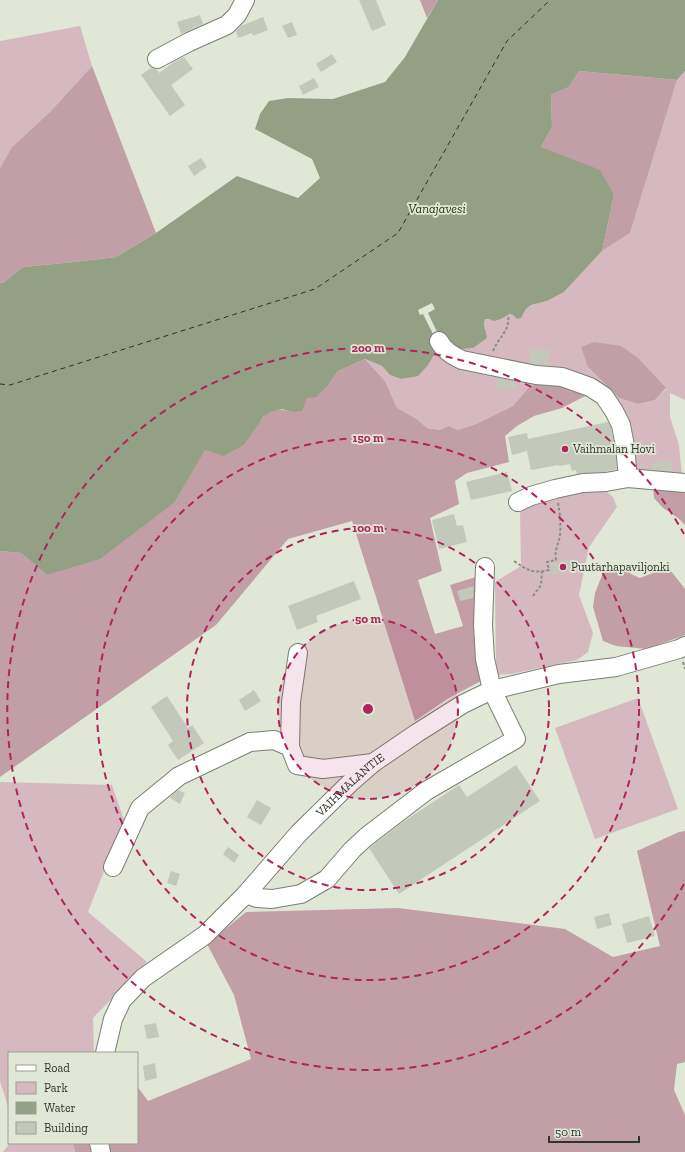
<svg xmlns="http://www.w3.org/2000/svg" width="685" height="1152" font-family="'Zilla Slab',serif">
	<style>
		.green { fill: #d6b9c0; fill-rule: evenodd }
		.forest { fill: #c29fa7 }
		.water { fill: #94a083 }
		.pier { fill: #e0e7d7 }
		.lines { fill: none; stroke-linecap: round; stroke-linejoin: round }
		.ferry { stroke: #293908; stroke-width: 1; stroke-dasharray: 5 4; stroke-linecap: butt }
		.building { fill: #c2c9ba }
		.minor-casing { stroke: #7a8072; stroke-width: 20 }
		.path { stroke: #8a8f84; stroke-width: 2; stroke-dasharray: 3 2; stroke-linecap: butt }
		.minor { stroke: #fff; stroke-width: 18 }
		.ring { fill: none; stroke: #b0235c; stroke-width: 2; stroke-dasharray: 7 5 }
		.poi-dot { fill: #b0235c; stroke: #e0e7d7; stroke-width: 1.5 }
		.labels { text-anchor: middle; stroke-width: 3.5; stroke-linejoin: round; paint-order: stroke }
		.poi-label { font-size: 12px; fill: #32352f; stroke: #e0e7d7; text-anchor: start }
		.street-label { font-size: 12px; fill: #32352f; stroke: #e0e7d7 }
		.water-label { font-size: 13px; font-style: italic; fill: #293908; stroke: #e0e7d7 }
		.centre { fill: #b0235c; stroke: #e0e7d7; stroke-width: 2 }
		.ring-label { font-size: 12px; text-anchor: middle; font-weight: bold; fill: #b0235c; stroke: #e0e7d7; stroke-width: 3.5; stroke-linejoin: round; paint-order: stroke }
	</style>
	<rect width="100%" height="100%" fill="#e0e7d7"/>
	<g class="green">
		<path d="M80,26L92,66L51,111L12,147L0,168V41Z"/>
		<path d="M685,71V400L670,393V417L679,445L682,476H645L632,463L626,429L591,393L549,382L530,386L513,406L476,424L458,430L449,426L439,430L427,428L417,419L397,408L385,381L365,359L382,366L390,375L401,379L409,377L428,365L434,353L431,347L434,343L486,329L484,324L485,319H501L510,314L513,315L517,319L523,315L526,309L531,305L547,301L564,292L602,251L630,233L677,80ZM588,367L666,388V389L655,400L638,404L619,398Z"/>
		<path d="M602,488L613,497L617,507L589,547L579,595L593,633L588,652L577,660L511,674L496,675L495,582L521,566L520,511L534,502Z"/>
		<path d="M638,698L678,809L595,839L555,728Z"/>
		<path d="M0,782L112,785L124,820L88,912L147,962L93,1018L94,1053H9V1110L0,1081Z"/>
		<path d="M10,1143H73L75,1152H3Z"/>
	</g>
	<g class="forest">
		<path d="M420,0H438L427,18Z"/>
		<path d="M92,66L156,233L116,257L74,262L23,267L4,282L0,283V168L12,147L51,111Z"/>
		<path d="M579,71L677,80L630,233L602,251L614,195L541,147L552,127L551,95L569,87Z"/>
		<path d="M594,342L621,346L638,358L666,388L655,400L638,404L619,398L588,367L581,347Z"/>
		<path d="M365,359L385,381L397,408L417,419L427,428L439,430L449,426L458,430L476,424L513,406L530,386L549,382L591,393L562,408L534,416L517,426L505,436L509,462L467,473L455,481L459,504L430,518L442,571L418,580L435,634L463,626L450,585L476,577L481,617V681L447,699L415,721L352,521L288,539L216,625L0,777V551L21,553L47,575L175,502L205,449L245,444C254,431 263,407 283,410C286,410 289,411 292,412L307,398L329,384L338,371Z"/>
		<path d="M653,487L685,491V525L678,518L662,507L654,498Z"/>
		<path d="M625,565L631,574L640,578L668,567L685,589V635L647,649L616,646L603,641L593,607L595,593L603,573Z"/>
		<path d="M685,831V1062L677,1064L674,1090L685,1115V1152H75L73,1143H137V1086L148,1101L251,1059L234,995L207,944L246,912L398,908L565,929L613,957L660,946L637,851L679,832Z"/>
	</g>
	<path class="water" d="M438,0H685V71L677,80L579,71L569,87L551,95L552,127L541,147L600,170L614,195L602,251L564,292L547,301L531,305L526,309L521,318L517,319L513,315L510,314L501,319L494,321L489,319H485L484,324L487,338L473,348L460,349L450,341L434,343L431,347L435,353L428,365L418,376L401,379L390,375L382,366L365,359L338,371L329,384L316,397L307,398L302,411L292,412L282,409L271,412L263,417L245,444L224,456L205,450L175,502L100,559L47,575L21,553L0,551V283L4,282L23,267L74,262L116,257L156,233L237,176L298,198L320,178L312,159L255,129L260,114L269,101L288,98L333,99L385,82L405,57Z"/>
	<path class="pier" d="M432,303L435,309L428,313L438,334L434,336L423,314L420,315L418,310Z"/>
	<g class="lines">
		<path class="ferry" d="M0,384L10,385L315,289L398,233L507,41L550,0"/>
	</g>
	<g class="building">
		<path d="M359,0H376L386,25L372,31Z"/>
		<path d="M200,15L203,24L181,34L177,22Z"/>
		<path d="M263,17L268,30L253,36L252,33L238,38L236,31L241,26Z"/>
		<path d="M292,22L297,35L288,38L282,26Z"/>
		<path d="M332,54L337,62L321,72L316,64Z"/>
		<path d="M184,57L193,69L171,85L185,105L170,116L141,75L151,68L156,69L159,73L174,62Z"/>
		<path d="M314,78L319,87L303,95L299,86Z"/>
		<path d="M201,158L207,167L194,176L188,166Z"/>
		<path d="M530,349L549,350V365L529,363Z"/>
		<path d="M497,379H503L516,382L517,388L497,389Z"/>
		<path d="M608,422L611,428L615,447L617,469L605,472L577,474L576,470L572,471L570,464L559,466V465L531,470L527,451L512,455L508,437L527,433L528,439Z"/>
		<path d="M672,461V471L652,470V462Z"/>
		<path d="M507,472L512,491L471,500L466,482Z"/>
		<path d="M454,514L457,526L463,525L467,542L439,549L432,520Z"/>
		<path d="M574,559L576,570L552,575L550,564Z"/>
		<path d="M354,581L361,599L316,616L318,622L297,630L288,606Z"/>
		<path d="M474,586L473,598L460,601L457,591Z"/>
		<path d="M254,690L261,701L245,711L239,700Z"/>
		<path d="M167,696L188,728L192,725L204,743L178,760L168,745L173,741L151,707Z"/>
		<path d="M516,765L540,801L399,894L369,848L400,824L459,785L467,797Z"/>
		<path d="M178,790L185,793L180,804L170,798L171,796Z"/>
		<path d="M257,800L271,808L261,825L247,817Z"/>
		<path d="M228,847L239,855L234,863L223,854Z"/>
		<path d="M171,871L180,874L176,886L167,883Z"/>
		<path d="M609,913L612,925L597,929L594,917Z"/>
		<path d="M649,916L655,936L627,943L622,924Z"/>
		<path d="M156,1023L159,1037L147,1039L144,1025Z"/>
		<path d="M155,1063L157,1078L145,1081L143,1066Z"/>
	</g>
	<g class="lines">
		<g class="minor-casing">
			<g id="minor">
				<path d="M157,59L189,42L227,25L237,15L245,0"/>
				<path d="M439,341C444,351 453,356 462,360L536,375L562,377L590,387L604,396L614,411L621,425L625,446L628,478"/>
				<path d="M518,502L531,496L555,489L583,483L606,482L628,478L685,483"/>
				<path d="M290,747L291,702L298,653"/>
				<path d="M113,867L140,808L179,776L250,742L274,740L290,747L297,765L323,769L373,763"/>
				<path d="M246,894L257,898L272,899L301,894L327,879L352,850L366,837L426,791L516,739L492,690L485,659L483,625L485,567"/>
				<path id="s1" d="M105,1053L113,1019L122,1000L143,978L205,935L246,894L299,833L350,783L373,763L417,733L463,704L492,690L559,674L616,667L679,649L685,646"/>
				<path d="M99,1143L101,1152"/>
			</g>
		</g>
		<g class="path">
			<path d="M493,351C498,338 511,330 508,315"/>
			<path d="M514,561C527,570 533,574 549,570L547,562L556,560C554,549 559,544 560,535C561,524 560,513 558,503"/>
			<path d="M533,596L541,585L542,572"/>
			<path d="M683,662L685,669"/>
		</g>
		<use href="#minor" class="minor"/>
	</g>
	<circle cx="368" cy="709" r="90" fill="#b0235c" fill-opacity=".12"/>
	<g class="ring">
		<circle cx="368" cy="709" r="90"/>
		<circle cx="368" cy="709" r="181"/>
		<circle cx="368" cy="709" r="271"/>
		<path d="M684 884A361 361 0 1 1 684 534"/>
	</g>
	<g class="poi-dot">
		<circle cx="565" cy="449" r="4"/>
		<circle cx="563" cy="567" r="4"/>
	</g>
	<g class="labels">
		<g class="poi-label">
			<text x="573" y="453">Vaihmalan Hovi</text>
			<text x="571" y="571">Puutarhapaviljonki</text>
		</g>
		<g class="street-label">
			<text dy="4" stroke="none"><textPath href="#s1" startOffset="371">VAIHMALANTIE</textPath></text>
		</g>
		<g class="water-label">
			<text x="437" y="213">Vanajavesi</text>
		</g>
	</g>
	<circle cx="368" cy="709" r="6" class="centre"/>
	<g class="ring-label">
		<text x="368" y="352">200 m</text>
		<text x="368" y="442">150 m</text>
		<text x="368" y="532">100 m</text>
		<text x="368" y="623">50 m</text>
	</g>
	<rect x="8" y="1052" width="130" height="92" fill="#e0e7d7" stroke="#9aa094"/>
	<rect x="16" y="1065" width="20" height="6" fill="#ffffff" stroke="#9aa094"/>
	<text x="44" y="1072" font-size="12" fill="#32352f">Road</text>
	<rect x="16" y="1082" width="20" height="12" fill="#d6b9c0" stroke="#9aa094"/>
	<text x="44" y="1092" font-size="12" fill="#32352f">Park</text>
	<rect x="16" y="1102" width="20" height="12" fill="#94a083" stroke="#9aa094"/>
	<text x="44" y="1112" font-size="12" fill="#32352f">Water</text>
	<rect x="16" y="1122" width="20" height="12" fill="#c2c9ba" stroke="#9aa094"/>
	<text x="44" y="1132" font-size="12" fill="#32352f">Building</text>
	<path d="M549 1136v6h90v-6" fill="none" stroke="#32352f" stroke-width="2"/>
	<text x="555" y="1136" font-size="12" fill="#32352f" stroke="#e0e7d7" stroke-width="3" paint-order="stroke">50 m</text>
</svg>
